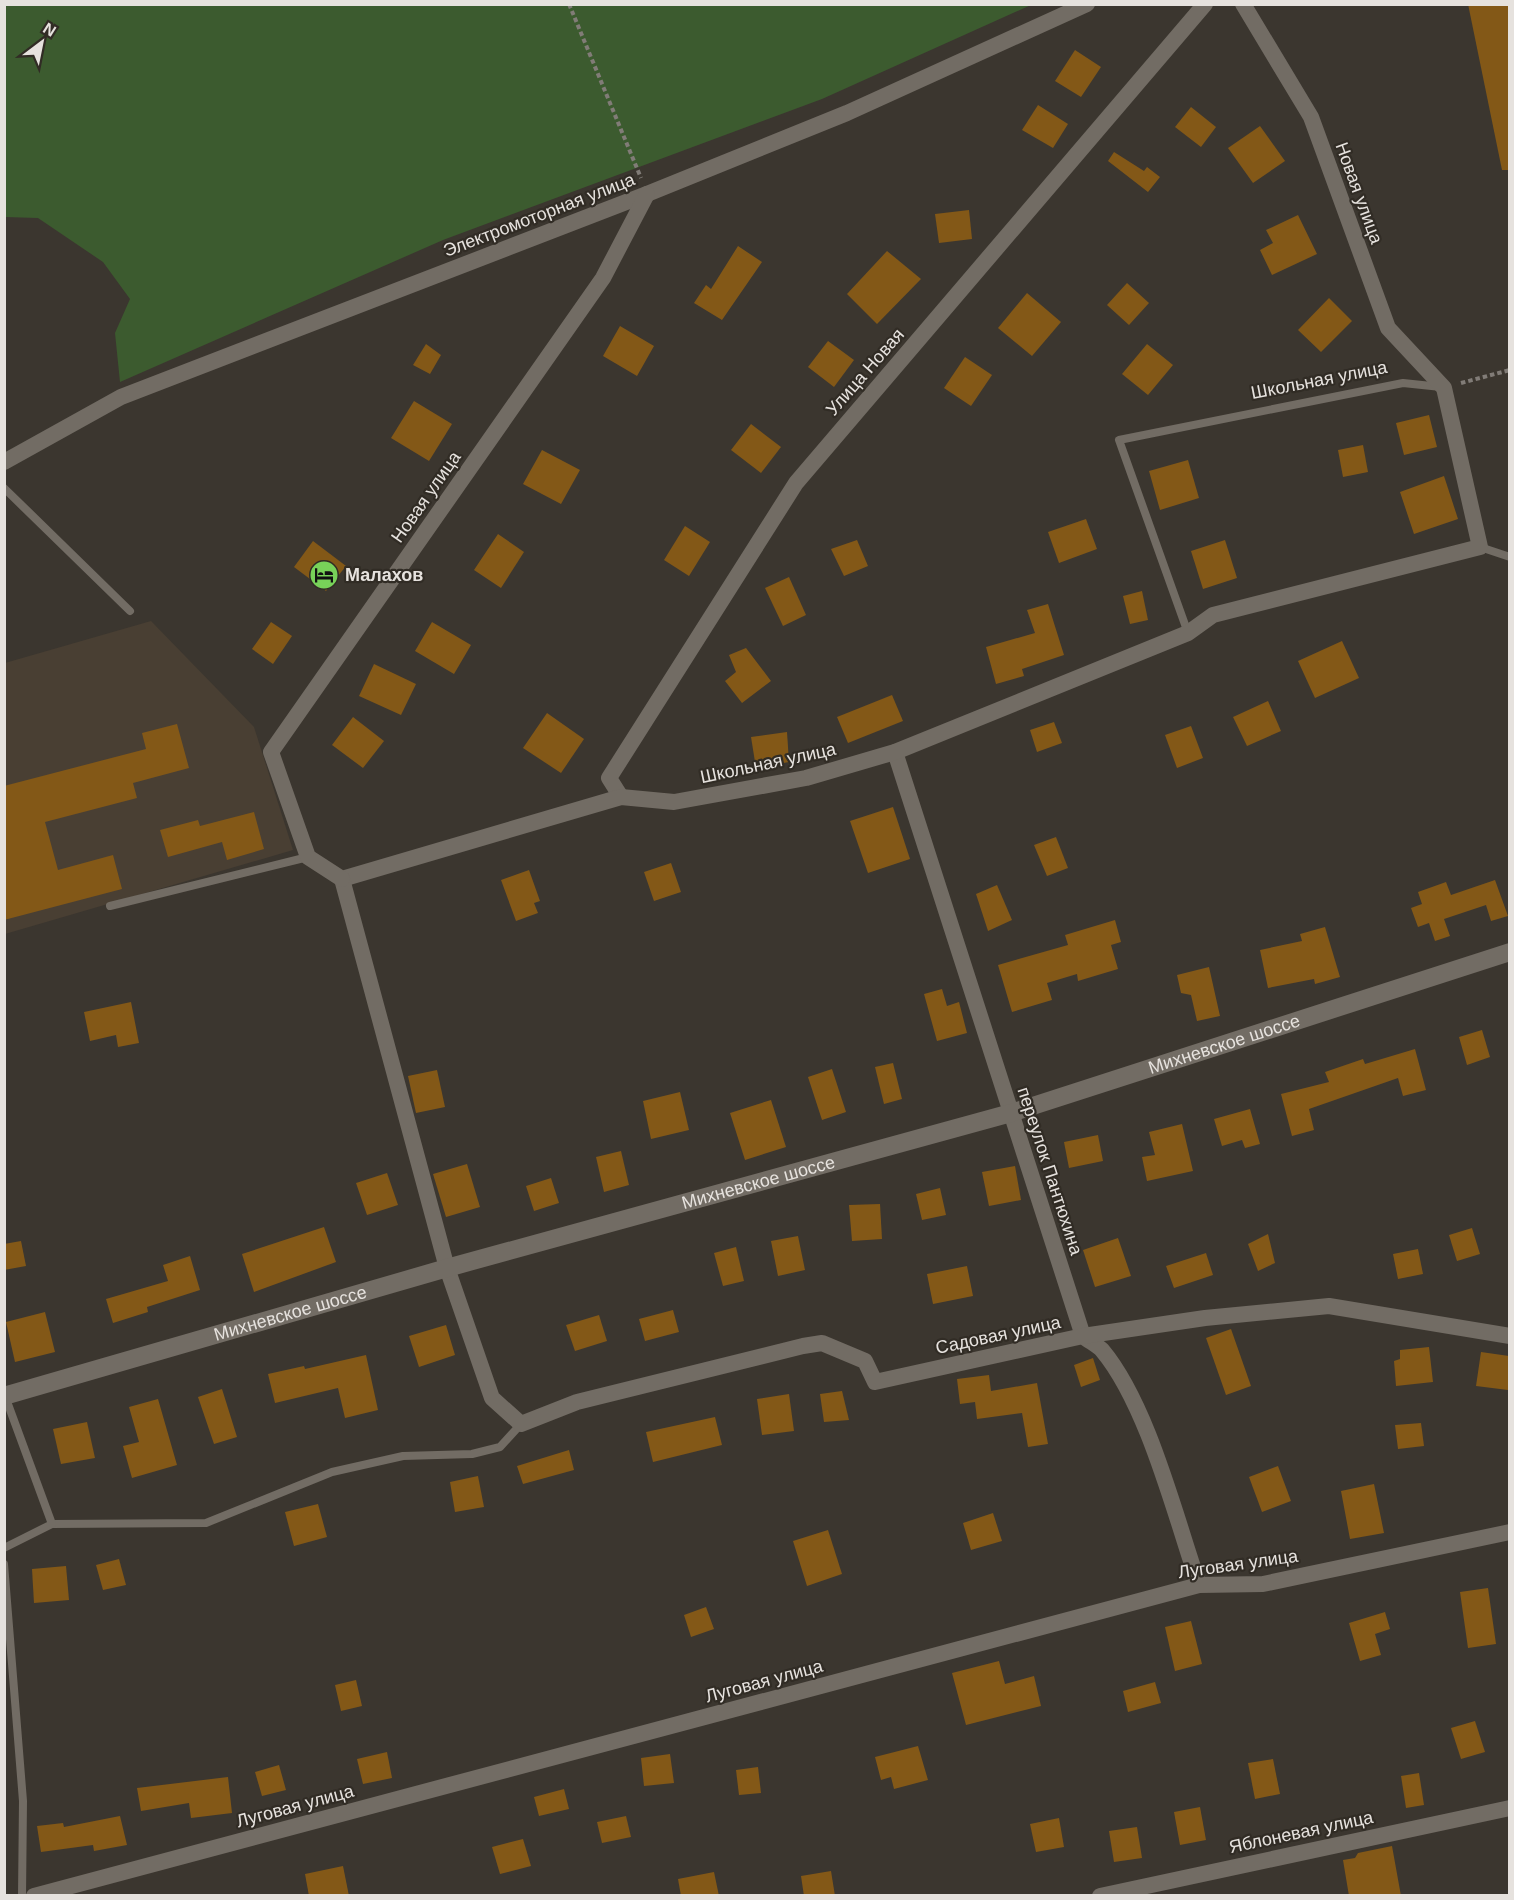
<svg xmlns="http://www.w3.org/2000/svg" width="1514" height="1900" font-family="Helvetica,sans-serif">
	<style>
		.built { fill: #493f33 }
		.green { fill: #3c5b2f }
		.building { fill: #835817 }
		.lines { fill: none; stroke-linecap: round; stroke-linejoin: round }
		.path { stroke: #817c77; stroke-width: 4; stroke-dasharray: 4.5 3; stroke-linecap: butt }
		.lane { stroke: #726c64; stroke-width: 8 }
		.street { stroke: #726c64; stroke-width: 16 }
		.secondary { stroke: #726c64; stroke-width: 18 }
		.labels { text-anchor: middle; stroke-width: 4.5; stroke-linejoin: round; paint-order: stroke }
		.street-label { font-size: 18px; fill: #e6e2de; stroke: #312c25 }
		.poi-label { font-size: 18px; font-weight: bold; fill: #e6e2de; stroke: #312c25; text-anchor: start }
	</style>
	<rect width="100%" height="100%" fill="#3b362f"/>
	<path class="built" d="M151,621L254,727L293,850L5,934V663Z"/>
	<path class="green" d="M5,4H1031V5L822,99L443,240L120,382L115,333L130,299L103,262L38,218L5,217Z"/>
	<g class="building">
		<path d="M1468,4H1509V170H1502Z"/>
		<path d="M1075,50L1101,67L1081,97L1055,81Z"/>
		<path d="M1038,105L1068,124L1053,148L1022,130Z"/>
		<path d="M1191,107L1216,127L1201,147L1175,127Z"/>
		<path d="M1260,126L1285,161L1253,183L1228,148Z"/>
		<path d="M1114,152L1144,171L1147,167L1160,177L1148,192L1108,161Z"/>
		<path d="M969,210L972,239L939,243L935,214Z"/>
		<path d="M1298,215L1317,254L1272,275L1260,250L1273,243L1266,230Z"/>
		<path d="M738,246L762,262L722,320L694,303L706,285L711,289Z"/>
		<path d="M887,251L921,279L877,324L847,294Z"/>
		<path d="M1127,283L1149,303L1129,325L1107,305Z"/>
		<path d="M1027,293L1061,322L1032,356L998,328Z"/>
		<path d="M1329,298L1352,321L1321,352L1298,330Z"/>
		<path d="M620,326L654,346L637,376L603,356Z"/>
		<path d="M828,341L854,360L834,387L808,367Z"/>
		<path d="M426,344L441,355L430,374L413,365Z"/>
		<path d="M1147,344L1173,365L1148,395L1122,374Z"/>
		<path d="M965,357L992,375L971,406L944,388Z"/>
		<path d="M414,401L452,424L429,461L391,438Z"/>
		<path d="M1429,415L1437,447L1404,455L1396,423Z"/>
		<path d="M751,424L781,447L761,473L731,450Z"/>
		<path d="M1363,445L1368,472L1343,477L1338,450Z"/>
		<path d="M542,450L580,470L561,504L523,484Z"/>
		<path d="M1188,460L1199,498L1160,510L1149,471Z"/>
		<path d="M1444,476L1458,519L1414,534L1400,492Z"/>
		<path d="M1086,519L1097,549L1059,563L1048,532Z"/>
		<path d="M685,526L710,542L689,576L664,560Z"/>
		<path d="M498,534L524,552L501,588L474,570Z"/>
		<path d="M857,540L868,566L844,576L831,549Z"/>
		<path d="M1225,540L1237,578L1203,589L1191,551Z"/>
		<path d="M313,541L346,566L326,591L294,567Z"/>
		<path d="M789,577L806,615L783,626L765,588Z"/>
		<path d="M1142,591L1148,620L1130,624L1123,596Z"/>
		<path d="M1048,604L1064,655L1022,669L1024,676L996,684L986,647L1035,633L1027,610Z"/>
		<path d="M271,622L292,636L273,664L252,649Z"/>
		<path d="M432,622L471,645L454,674L415,651Z"/>
		<path d="M1342,641L1359,678L1315,698L1298,661Z"/>
		<path d="M746,648L771,681L742,703L725,681L736,672L729,655Z"/>
		<path d="M374,664L416,684L401,715L359,696Z"/>
		<path d="M892,695L903,721L848,743L837,717Z"/>
		<path d="M1268,701L1281,731L1247,746L1233,717Z"/>
		<path d="M547,713L584,739L561,773L523,748Z"/>
		<path d="M353,717L384,741L363,768L332,745Z"/>
		<path d="M1054,722L1062,743L1037,752L1030,730Z"/>
		<path d="M177,724L189,768L133,783L137,798L45,822L58,870L113,855L122,889L4,920V786L146,749L142,733Z"/>
		<path d="M1191,726L1203,758L1177,768L1165,735Z"/>
		<path d="M787,732L789,762L756,768L751,737Z"/>
		<path d="M893,807L910,859L868,873L850,821Z"/>
		<path d="M254,812L264,849L227,860L222,842L168,857L160,830L198,820L200,826Z"/>
		<path d="M1056,837L1068,868L1047,876L1034,845Z"/>
		<path d="M671,863L681,892L654,901L644,872Z"/>
		<path d="M529,870L540,901L534,903L538,913L516,921L501,880Z"/>
		<path d="M1495,880L1508,916L1491,921L1486,905L1444,919L1450,936L1435,941L1429,923L1418,927L1411,908L1422,904L1418,892L1446,882L1451,895Z"/>
		<path d="M997,885L1012,920L988,931L976,894Z"/>
		<path d="M1115,920L1121,942L1111,945L1118,969L1078,981L1077,974L1047,983L1052,1000L1012,1012L998,965L1068,945L1065,935Z"/>
		<path d="M1325,927L1340,977L1315,984L1314,979L1268,988L1260,950L1302,941L1300,934Z"/>
		<path d="M1209,967L1220,1016L1197,1021L1191,995L1181,993L1177,975Z"/>
		<path d="M942,989L947,1006L959,1002L967,1033L937,1041L924,994Z"/>
		<path d="M131,1002L139,1043L118,1047L116,1035L90,1041L84,1012Z"/>
		<path d="M1482,1030L1490,1057L1467,1065L1459,1037Z"/>
		<path d="M1415,1049L1426,1090L1403,1096L1398,1078L1309,1109L1314,1130L1292,1136L1281,1094L1329,1082L1325,1072L1363,1059L1365,1064Z"/>
		<path d="M893,1063L902,1099L884,1104L875,1067Z"/>
		<path d="M832,1069L846,1112L822,1120L808,1077Z"/>
		<path d="M437,1070L445,1107L416,1113L408,1076Z"/>
		<path d="M680,1092L689,1130L651,1139L643,1101Z"/>
		<path d="M771,1100L786,1147L745,1160L730,1113Z"/>
		<path d="M1250,1109L1260,1144L1245,1148L1242,1140L1222,1146L1214,1119Z"/>
		<path d="M1182,1124L1193,1171L1147,1181L1142,1157L1155,1155L1149,1132Z"/>
		<path d="M1098,1135L1103,1161L1069,1168L1064,1142Z"/>
		<path d="M621,1151L629,1185L604,1192L596,1157Z"/>
		<path d="M467,1164L480,1207L446,1217L433,1174Z"/>
		<path d="M1015,1166L1021,1200L989,1206L982,1172Z"/>
		<path d="M387,1173L398,1205L367,1215L356,1183Z"/>
		<path d="M551,1178L559,1203L534,1211L526,1186Z"/>
		<path d="M940,1188L946,1215L922,1220L916,1194Z"/>
		<path d="M880,1204L882,1239L852,1241L849,1205Z"/>
		<path d="M324,1227L336,1262L254,1292L242,1254Z"/>
		<path d="M1472,1228L1480,1254L1457,1261L1449,1235Z"/>
		<path d="M1268,1234L1275,1263L1258,1271L1248,1244Z"/>
		<path d="M798,1236L805,1270L778,1276L771,1241Z"/>
		<path d="M1118,1238L1131,1276L1095,1287L1083,1250Z"/>
		<path d="M21,1241L26,1266L4,1270V1244Z"/>
		<path d="M736,1247L744,1281L723,1286L714,1253Z"/>
		<path d="M1418,1249L1423,1274L1398,1279L1393,1254Z"/>
		<path d="M1206,1253L1213,1275L1174,1288L1166,1266Z"/>
		<path d="M190,1256L200,1290L147,1307L148,1312L113,1323L106,1299L168,1281L163,1265Z"/>
		<path d="M967,1266L973,1296L933,1304L927,1274Z"/>
		<path d="M673,1310L679,1332L645,1341L639,1319Z"/>
		<path d="M45,1312L55,1352L15,1362L6,1322Z"/>
		<path d="M599,1315L607,1341L575,1351L566,1325Z"/>
		<path d="M446,1325L455,1355L419,1367L409,1336Z"/>
		<path d="M1231,1329L1251,1386L1226,1395L1206,1338Z"/>
		<path d="M1429,1347L1433,1382L1396,1386L1394,1361L1400,1359V1350Z"/>
		<path d="M1481,1352L1509,1356L1508,1390L1476,1386Z"/>
		<path d="M366,1355L378,1410L345,1418L338,1388L275,1403L268,1374L304,1366L305,1369Z"/>
		<path d="M1093,1358L1100,1380L1081,1387L1074,1365Z"/>
		<path d="M989,1375L991,1391L1037,1383L1048,1444L1028,1447L1022,1413L977,1419L975,1402L960,1404L957,1379Z"/>
		<path d="M222,1389L237,1437L214,1444L198,1397Z"/>
		<path d="M842,1391L849,1420L824,1422L820,1394Z"/>
		<path d="M789,1394L794,1431L762,1435L757,1399Z"/>
		<path d="M158,1399L177,1465L132,1478L123,1446L139,1442L129,1407Z"/>
		<path d="M715,1417L722,1445L653,1462L646,1432Z"/>
		<path d="M87,1422L95,1458L61,1464L53,1429Z"/>
		<path d="M1421,1423L1424,1446L1398,1449L1395,1425Z"/>
		<path d="M569,1450L574,1470L523,1484L517,1466Z"/>
		<path d="M1278,1466L1291,1501L1262,1512L1249,1477Z"/>
		<path d="M478,1476L484,1507L455,1512L450,1482Z"/>
		<path d="M1374,1484L1384,1533L1350,1539L1341,1491Z"/>
		<path d="M318,1504L327,1537L294,1546L285,1512Z"/>
		<path d="M993,1513L1002,1541L971,1550L963,1523Z"/>
		<path d="M828,1530L842,1574L807,1586L793,1541Z"/>
		<path d="M119,1559L126,1585L103,1590L96,1565Z"/>
		<path d="M66,1566L69,1600L34,1603L32,1569Z"/>
		<path d="M1488,1588L1496,1644L1468,1648L1460,1592Z"/>
		<path d="M706,1607L714,1629L691,1637L684,1615Z"/>
		<path d="M1385,1612L1390,1629L1375,1634L1381,1655L1360,1661L1349,1623Z"/>
		<path d="M1191,1621L1202,1664L1175,1671L1165,1627Z"/>
		<path d="M999,1661L1005,1684L1034,1676L1041,1706L966,1725L952,1673Z"/>
		<path d="M356,1680L362,1706L341,1711L335,1685Z"/>
		<path d="M1155,1682L1161,1703L1128,1712L1123,1691Z"/>
		<path d="M1475,1721L1485,1752L1461,1759L1451,1728Z"/>
		<path d="M918,1746L928,1780L894,1789L891,1777L881,1780L875,1757Z"/>
		<path d="M387,1752L392,1778L363,1784L357,1759Z"/>
		<path d="M670,1754L674,1783L644,1786L641,1758Z"/>
		<path d="M1273,1759L1280,1794L1255,1799L1248,1763Z"/>
		<path d="M279,1765L286,1790L262,1796L255,1772Z"/>
		<path d="M758,1767L761,1793L739,1795L736,1770Z"/>
		<path d="M1419,1773L1424,1805L1406,1808L1401,1776Z"/>
		<path d="M228,1777L232,1813L191,1818L189,1803L141,1811L137,1788Z"/>
		<path d="M564,1789L569,1809L539,1816L534,1797Z"/>
		<path d="M1200,1807L1206,1840L1180,1845L1174,1812Z"/>
		<path d="M120,1816L127,1845L94,1851L93,1845L41,1852L37,1826L63,1823L64,1827Z"/>
		<path d="M626,1816L631,1837L602,1843L597,1822Z"/>
		<path d="M1059,1818L1064,1847L1036,1852L1030,1824Z"/>
		<path d="M1137,1827L1142,1858L1114,1862L1109,1831Z"/>
		<path d="M523,1839L531,1866L500,1874L492,1847Z"/>
		<path d="M1392,1846L1401,1896H1349L1343,1860L1355,1858L1358,1853Z"/>
		<path d="M343,1866L349,1896H309L305,1874Z"/>
		<path d="M831,1871L835,1896H804L801,1876Z"/>
		<path d="M714,1872L719,1896H681L678,1879Z"/>
	</g>
	<g class="lines">
		<g class="path">
			<path d="M569,4L641,178"/>
			<path d="M1461,383L1510,370"/>
		</g>
		<g class="lane">
			<path d="M4,488L130,611"/>
			<path d="M1480,547L1510,557"/>
			<path d="M1188,633L1119,440L1403,383L1441,387"/>
			<path d="M110,906L308,857"/>
			<path d="M52,1524L206,1523L332,1472L403,1456L472,1454L500,1447L521,1424"/>
			<path d="M4,1548L52,1524L5,1396"/>
			<path d="M4,1564L23,1801L22,1896"/>
		</g>
		<g class="street">
			<path d="M4,462L121,397L647,194L847,113L1087,4"/>
			<path d="M895,752L1083,1336C1089,1341 1097,1345 1102,1350C1148,1405 1175,1516 1199,1585"/>
			<path d="M621,797L609,778L796,483L1205,4"/>
			<path d="M342,879L621,797L674,802L806,778L895,752L1188,633L1213,615L1480,547L1444,388L1388,328L1311,117L1243,4"/>
			<path d="M342,879L447,1268L492,1398L521,1424L577,1402L803,1346L822,1343L865,1361L875,1382L1083,1336L1205,1318L1329,1306L1510,1336"/>
			<path d="M342,879L308,857L271,752L603,278L647,194"/>
			<path d="M34,1896L1199,1585L1263,1584L1510,1532"/>
			<path d="M1100,1896L1510,1808"/>
		</g>
		<path class="secondary" id="s1" d="M4,1396L447,1268L1011,1113L1510,952"/>
	</g>
	<defs>
		<g id="hotel-disc" transform="scale(1.5)"><circle r="9.5" fill="#78d259" stroke="#312c25"/><path d="M-6-4.5h1.5V1H6V5H4.5V3h-9V5H-6ZM-4 0a1.8 1.8 0 1 1 3.6 0ZM.5 0V-2.5h3Q6-2.5 6 0Z" fill="#111"/></g>
	</defs>
	<g fill-rule="evenodd">
		<use href="#hotel-disc" x="324" y="575"/>
	</g>
	<g class="labels">
		<g class="street-label">
			<text transform="translate(1359 193) rotate(70)" y="6">Новая улица</text>
			<text transform="translate(539 215) rotate(-21)" y="6">Электромоторная улица</text>
			<text transform="translate(865 372) rotate(-49)" y="6">Улица Новая</text>
			<text transform="translate(1319 380) rotate(-11)" y="6">Школьная улица</text>
			<text transform="translate(426 497) rotate(-55)" y="6">Новая улица</text>
			<text transform="translate(768 763) rotate(-12)" y="6">Школьная улица</text>
			<text dy="6" stroke="none"><textPath href="#s1" startOffset="1270">Михневское шоссе</textPath></text>
			<text transform="translate(1050 1171) rotate(72)" y="6">переулок Пантюхина</text>
			<text dy="6" stroke="none"><textPath href="#s1" startOffset="784">Михневское шоссе</textPath></text>
			<text dy="6" stroke="none"><textPath href="#s1" startOffset="298">Михневское шоссе</textPath></text>
			<text transform="translate(998 1335) rotate(-12)" y="6">Садовая улица</text>
			<text transform="translate(1238 1564) rotate(-8)" y="6">Луговая улица</text>
			<text transform="translate(764 1681) rotate(-15)" y="6">Луговая улица</text>
			<text transform="translate(295 1806) rotate(-15)" y="6">Луговая улица</text>
			<text transform="translate(1301 1832) rotate(-12)" y="6">Яблоневая улица</text>
		</g>
		<g class="poi-label">
			<text x="345" y="581">Малахов</text>
		</g>
	</g>
	<rect width="1514" height="1900" fill="none" stroke="#e6e2de" stroke-width="12"/>
	<g transform="translate(42 42) rotate(32)" stroke="#312c25" stroke-width="4.5" paint-order="stroke">
	<path d="M0-4.5L10 22L0 15L-10 22Z" fill="#e6e2de"/>
	<text y="-9" font-size="16" font-weight="bold" text-anchor="middle" fill="#e6e2de">N</text>
	</g>
</svg>
